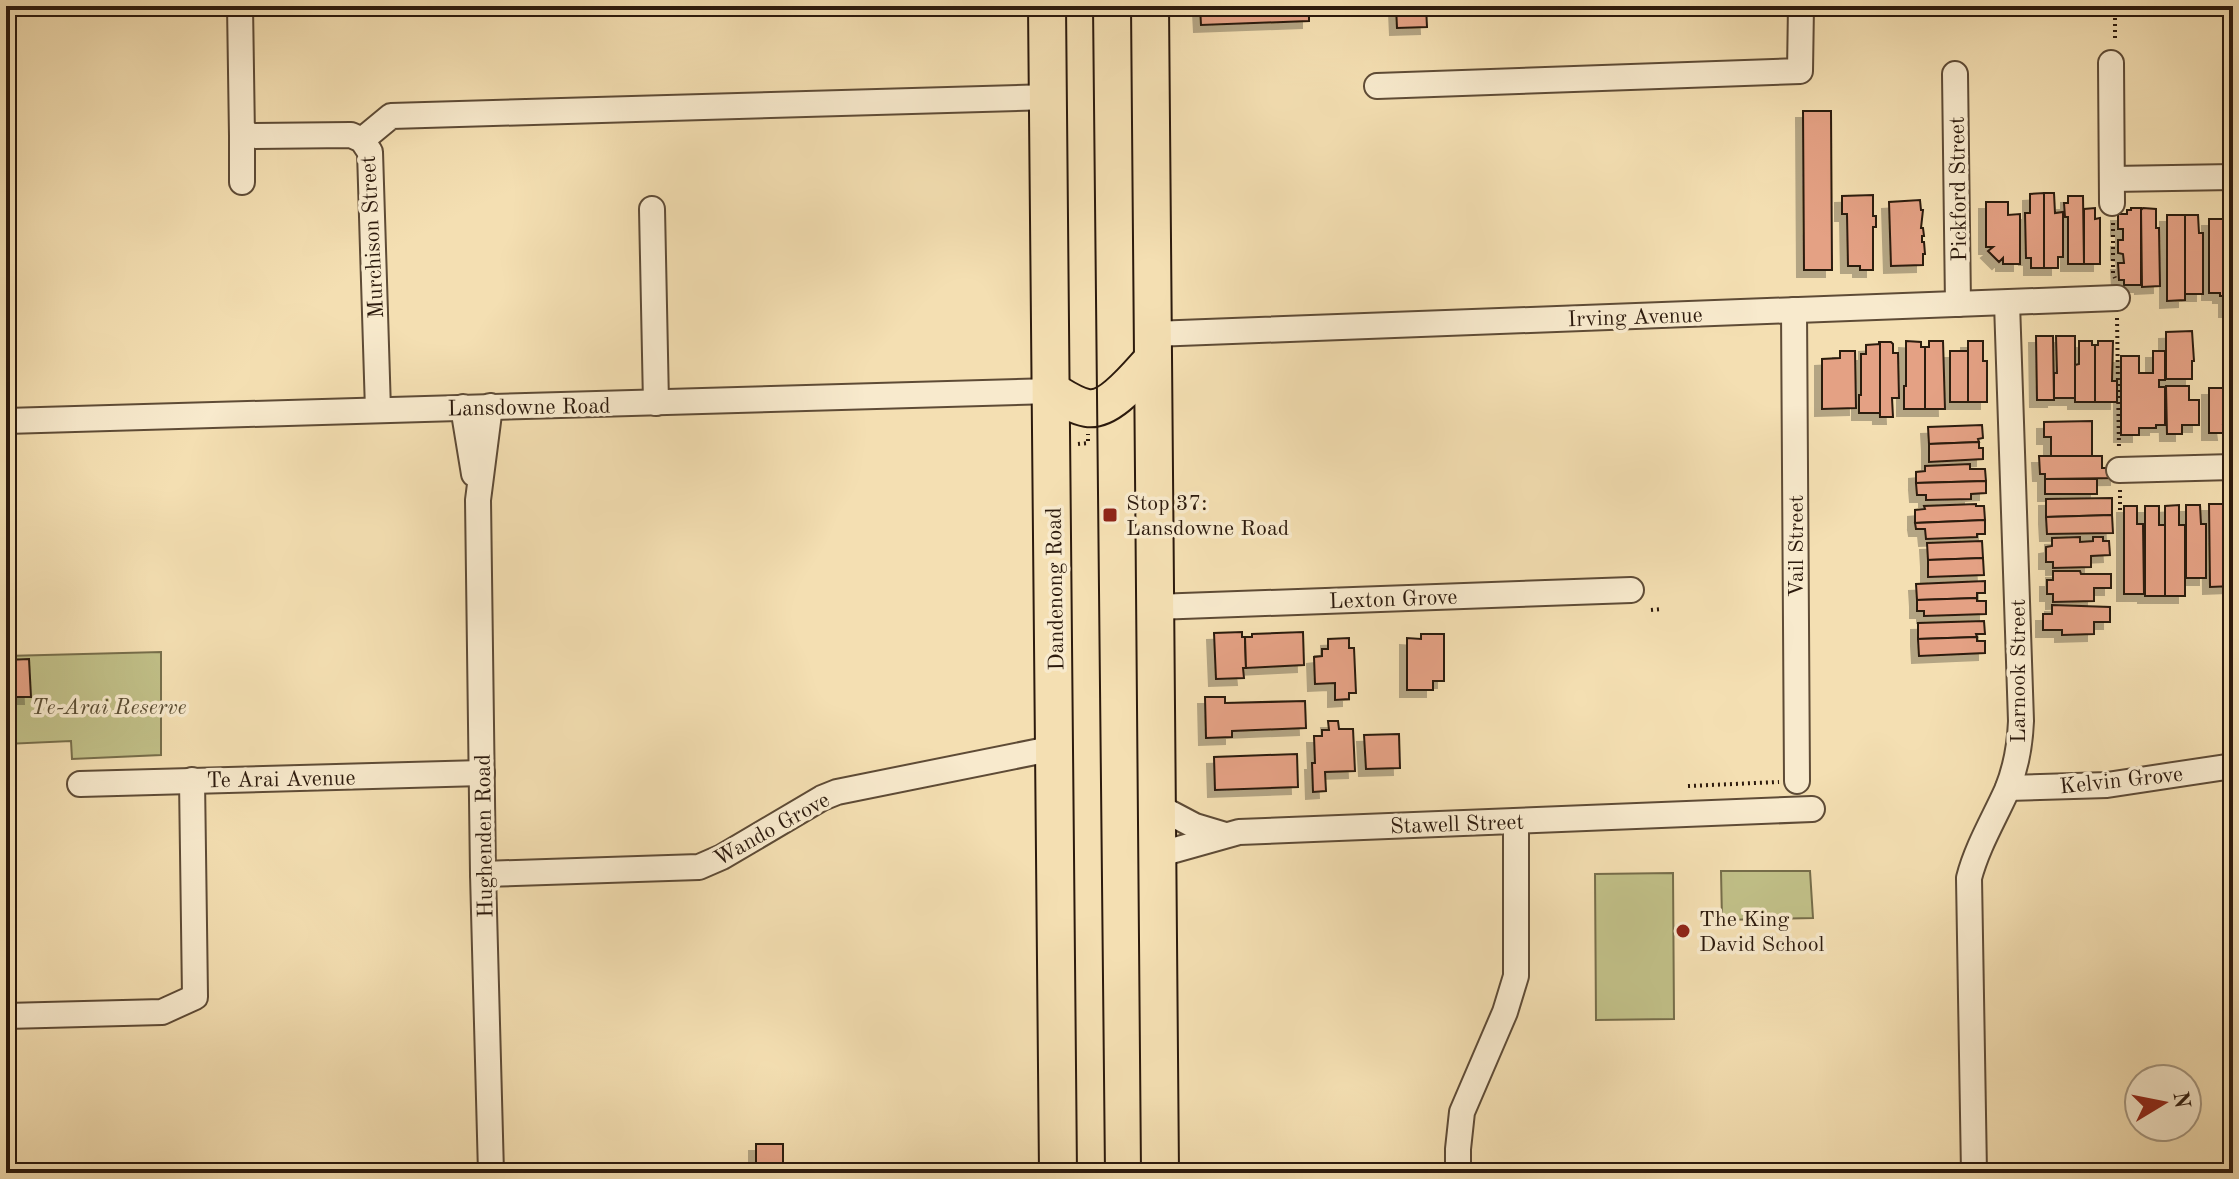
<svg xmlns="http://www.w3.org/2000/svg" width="2239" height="1179" font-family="'Old Standard TT',serif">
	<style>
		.green { fill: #c1c088; stroke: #766d4a; stroke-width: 2 }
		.building { fill: #e4a184; stroke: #2c1a0d; stroke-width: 2; filter: url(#shadow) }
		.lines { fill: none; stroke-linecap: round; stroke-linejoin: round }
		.minor-casing { stroke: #5e4b36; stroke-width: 28 }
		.highway-casing { stroke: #2c1a0d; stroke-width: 40 }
		.path { stroke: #2c1a0d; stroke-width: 4; stroke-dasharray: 2 4; stroke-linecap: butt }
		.minor { stroke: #f8eacd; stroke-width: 24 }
		.highway { stroke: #f4dfb2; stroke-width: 36 }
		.tram { stroke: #2c1a0d; stroke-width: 2 }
		.poi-dot { fill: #8f2418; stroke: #f8eacd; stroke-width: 3 }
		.labels { text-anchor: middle; stroke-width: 7; stroke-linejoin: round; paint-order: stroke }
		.street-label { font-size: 22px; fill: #2c1a0d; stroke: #f8eacd }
		.poi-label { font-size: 22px; fill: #2c1a0d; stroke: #f8eacd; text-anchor: start }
		.park-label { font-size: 22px; font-style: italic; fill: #594c32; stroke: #f8eacd }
	</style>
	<defs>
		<filter id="shadow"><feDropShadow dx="-7" dy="7" stdDeviation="0" flood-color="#0004"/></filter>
	</defs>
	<rect width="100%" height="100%" fill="#f4dfb2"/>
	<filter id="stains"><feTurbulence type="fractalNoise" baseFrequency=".0025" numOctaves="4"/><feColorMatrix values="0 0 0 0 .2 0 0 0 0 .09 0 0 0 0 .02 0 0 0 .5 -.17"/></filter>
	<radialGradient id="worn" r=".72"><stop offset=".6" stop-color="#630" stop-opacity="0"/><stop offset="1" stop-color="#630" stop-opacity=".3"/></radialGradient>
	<g class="green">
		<path d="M161,652V755L72,759L71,741L6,744V656Z"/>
		<path d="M1721,871H1810L1813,918L1722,920Z"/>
		<path d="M1673,873L1674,1019L1596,1020L1595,874Z"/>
	</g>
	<g class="building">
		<path d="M1200,6H1309V21L1201,25Z"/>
		<path d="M1396,6H1426L1427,27L1397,28Z"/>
		<path d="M1803,111H1831L1832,270H1804Z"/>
		<path d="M2044,193V268H2031V258H2026L2025,213H2030V194Z"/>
		<path d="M2044,193H2054L2055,213L2063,212V257H2058V268H2044Z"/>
		<path d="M1873,195V216H1876V227H1873V270H1860V266H1848L1847,214H1842V196Z"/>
		<path d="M2068,196H2083L2084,264H2068V217H2065L2064,203H2068Z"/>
		<path d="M1920,200L1921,210H1923L1921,228H1923L1924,236H1922V242H1924L1925,254H1923V265L1891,266L1889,202Z"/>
		<path d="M1986,202H2008V215L2020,214V264H2003V258L1999,262L1988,251L1993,247H1986Z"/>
		<path d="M2095,208V219L2100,218V264H2084V209Z"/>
		<path d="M2131,208H2141V285H2124V280H2119L2118,263H2124L2123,254L2118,253V240H2123V229H2118V214H2127V210H2131Z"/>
		<path d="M2143,208L2156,209V228H2159L2160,286L2142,287L2141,210Z"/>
		<rect x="2226" y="213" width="7" height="97"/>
		<path d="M2167,215H2185V300L2167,301Z"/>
		<path d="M2185,215H2198L2199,233H2203V294H2185Z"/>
		<path d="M2209,219H2226V296H2220V293H2209Z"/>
		<path d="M2192,331L2194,361H2192V379H2166V332Z"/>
		<path d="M2036,336H2053L2054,400H2037Z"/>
		<path d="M2056,336H2075V398H2054V373H2057Z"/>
		<path d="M1906,341L1921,342V347H1925V409H1904V386H1906Z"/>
		<path d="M1929,341H1943L1945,409H1925V347H1929Z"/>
		<path d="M1968,341H1983V361H1987V402H1968Z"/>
		<path d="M2079,341H2092V345H2095V402H2075V365L2079,364Z"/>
		<path d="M2098,341H2113L2112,381H2117V402H2095V345H2098Z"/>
		<path d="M1879,342H1891L1893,344V353H1898L1899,398H1892L1893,417H1880Z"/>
		<path d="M1880,344V413H1859V395H1861V354H1866V345Z"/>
		<path d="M1840,351H1855L1856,408L1822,409V359L1840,358Z"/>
		<rect x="1950" y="351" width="18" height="51"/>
		<path d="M2153,351H2165V380H2159V387H2165V425H2156V428H2139V435H2121V356H2139V373H2153Z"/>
		<path d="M2166,386H2189V400H2199V425H2182V434H2167Z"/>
		<path d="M2209,388H2233V425H2223L2224,433H2209Z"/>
		<path d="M2092,421V456L2051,457V437H2044V422Z"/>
		<path d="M1982,425L1983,438L1978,439L1979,442L1929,444L1928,427Z"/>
		<path d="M1979,442V448H1983V459L1929,462V444Z"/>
		<path d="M2039,456H2102V468H2117V478L2045,479V474H2040Z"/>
		<path d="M1970,464V469H1985L1986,481L1916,483V472L1925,471V466Z"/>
		<rect x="2045" y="479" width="52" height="15"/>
		<path d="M1986,481V493L1971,494V499L1926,500V495H1917L1916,483Z"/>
		<path d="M2112,498V515L2046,517V499Z"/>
		<path d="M1976,504V506H1984L1985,520L1915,523V510L1925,509L1924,506Z"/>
		<path d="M2209,504H2225V512H2233V586L2210,587Z"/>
		<path d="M2179,505V525H2185V596H2165V506Z"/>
		<path d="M2186,505H2200L2201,524H2206V578H2186Z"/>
		<path d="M2124,506H2137V524H2143L2144,594H2124Z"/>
		<path d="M2145,506H2159V525H2165V596H2145Z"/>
		<path d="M2112,515L2113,533L2047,534L2046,517Z"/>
		<path d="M1985,520V534H1977V537L1926,539L1925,529H1916L1915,523Z"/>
		<path d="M2080,537V542L2093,541V537H2103V541H2109L2110,555L2091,556V567L2053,568V562H2046V547L2052,546V538Z"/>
		<path d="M1982,541L1983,558L1928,560L1927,543Z"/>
		<path d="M1983,558L1984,575L1928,577V560Z"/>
		<path d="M2053,571H2080L2081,574H2111V588H2094V601L2053,602V594H2047V580H2053Z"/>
		<path d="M1985,581V593H1977V598L1917,600L1916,584Z"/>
		<path d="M1977,598V601H1986V614L1924,616V611H1917V600Z"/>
		<path d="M2052,605L2110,607V622H2094V634L2062,635V630H2043V614H2052Z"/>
		<path d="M1984,621L1985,634H1976L1977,637L1918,639V623Z"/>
		<path d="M1242,632V637H1245L1246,668H1243L1244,678L1216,679L1214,633Z"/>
		<path d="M1303,632L1304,665L1246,668L1245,637H1252V634Z"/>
		<path d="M1421,634H1444V681H1433V690H1407V638L1421,639Z"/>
		<path d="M1977,637V641H1985V653L1919,656L1918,639Z"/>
		<path d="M1349,638V648H1354L1356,693H1349V699L1335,700V683L1315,684L1314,657L1322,656V649H1328V639Z"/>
		<path d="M29,659L31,697H6V660Z"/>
		<path d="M1205,697H1225V703L1305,701L1306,728L1232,731V737L1206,738Z"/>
		<path d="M1328,721H1338L1339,729H1353L1355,771L1325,772L1326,791L1313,792L1312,763H1315L1314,736H1322V730H1329Z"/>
		<path d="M1399,734L1400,768L1366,769L1364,735Z"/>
		<path d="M1297,754L1298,787L1215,790L1214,757Z"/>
		<rect x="756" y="1144" width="27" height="29"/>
	</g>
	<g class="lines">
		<g class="minor-casing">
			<g id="minor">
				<path d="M240,6L242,136L351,135L362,140L370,152L378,410"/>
				<path d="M2111,63L2112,203"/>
				<path d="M1955,74L1958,304"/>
				<path d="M1377,86L1800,71L1801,6"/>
				<path d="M242,136V182"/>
				<path d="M362,140L391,116L1049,97"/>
				<path d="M2112,179L2233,177"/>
				<path d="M652,209L656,403"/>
				<path d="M1794,310L1797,781"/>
				<path d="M1153,334L2117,298"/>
				<path d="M490,406L478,500L483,874L491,1173"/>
				<path d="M463,407L474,474"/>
				<path d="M6,421L1052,391"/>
				<path d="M2119,470L2233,467"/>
				<path d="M1155,607L1631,590"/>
				<path d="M80,784L482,773"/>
				<path d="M2008,788L2107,785L2233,766"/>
				<path d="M1157,806L1195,826L1225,835"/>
				<path d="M1157,855L1239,832L1812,809"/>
				<path d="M483,874L699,867L722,857L822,798L837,792L1055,748"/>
				<path d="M6,1016L162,1012L195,997L192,780"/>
				<path d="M1458,1173V1149L1462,1112L1505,1012L1516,976V821"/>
				<path d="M1974,1173L1969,878C1977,847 1994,819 2007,790C2016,768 2020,745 2021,721L2007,303"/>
			</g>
		</g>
		<g class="highway-casing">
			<g id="highway">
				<path d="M1047,6L1058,1173"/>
				<path d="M1150,6L1160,1173"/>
				<path d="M1052,391C1062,397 1075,406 1087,408C1110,412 1138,375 1153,359"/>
			</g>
		</g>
		<g class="path">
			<path d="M2115,6V42"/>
			<path d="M2113,223V273L2115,278"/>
			<path d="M2117,318L2119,449"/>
			<path d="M1078,444L1088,443V434"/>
			<path d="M2120,490V512"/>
			<path d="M1651,610L1661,609"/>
			<path d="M1688,786L1779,782"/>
		</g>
		<use href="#minor" class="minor"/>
		<use href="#highway" class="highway"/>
		<path class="tram" d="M1093,6L1105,1173"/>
	</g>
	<g class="poi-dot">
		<rect x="1102" y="507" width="16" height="16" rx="4"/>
		<circle cx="1683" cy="931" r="8"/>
	</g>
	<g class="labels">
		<g class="street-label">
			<text transform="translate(1957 189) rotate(-91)" y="8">Pickford Street</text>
			<text transform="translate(371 237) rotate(-93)" y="8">Murchison Street</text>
			<text transform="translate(1635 316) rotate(-2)" y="8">Irving Avenue</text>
			<text transform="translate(529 406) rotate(-1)" y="8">Lansdowne Road</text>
			<text transform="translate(1795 546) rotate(-90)" y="8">Vail Street</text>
			<text transform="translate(1054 589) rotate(-91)" y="8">Dandenong Road</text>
			<text transform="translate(1393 598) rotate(-2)" y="8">Lexton Grove</text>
			<text transform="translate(2017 671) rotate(-90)" y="8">Larnook Street</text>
			<text transform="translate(281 778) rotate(-1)" y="8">Te Arai Avenue</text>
			<text transform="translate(2121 779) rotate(-6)" y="8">Kelvin Grove</text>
			<text transform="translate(1457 823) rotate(-2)" y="8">Stawell Street</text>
			<text transform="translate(771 828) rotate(-29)" y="8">Wando Grove</text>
			<text transform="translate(483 836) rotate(-91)" y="8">Hughenden Road</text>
		</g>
		<g class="poi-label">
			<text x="1126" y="510">Stop 37:<tspan x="1126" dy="25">Lansdowne Road</tspan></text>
			<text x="1699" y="926">The King<tspan x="1699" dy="25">David School</tspan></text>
		</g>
		<g class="park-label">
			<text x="109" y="714">Te-Arai Reserve</text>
		</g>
	</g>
	<rect width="2239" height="1179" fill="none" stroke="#f4dfb2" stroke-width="32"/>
	<rect x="8" y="8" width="2223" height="1163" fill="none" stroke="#2c1a0d" stroke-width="4"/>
	<rect x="16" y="16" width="2207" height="1147" fill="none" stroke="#2c1a0d" stroke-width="2"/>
	<g transform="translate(2163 1103) rotate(80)"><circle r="38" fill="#f8eacd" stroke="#a69780" stroke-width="2"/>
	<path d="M0-6L14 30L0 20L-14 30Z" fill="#8f2418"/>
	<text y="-12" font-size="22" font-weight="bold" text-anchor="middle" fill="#2c1a0d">N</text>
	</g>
	<rect width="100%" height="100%" filter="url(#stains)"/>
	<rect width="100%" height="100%" fill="url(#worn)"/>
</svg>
